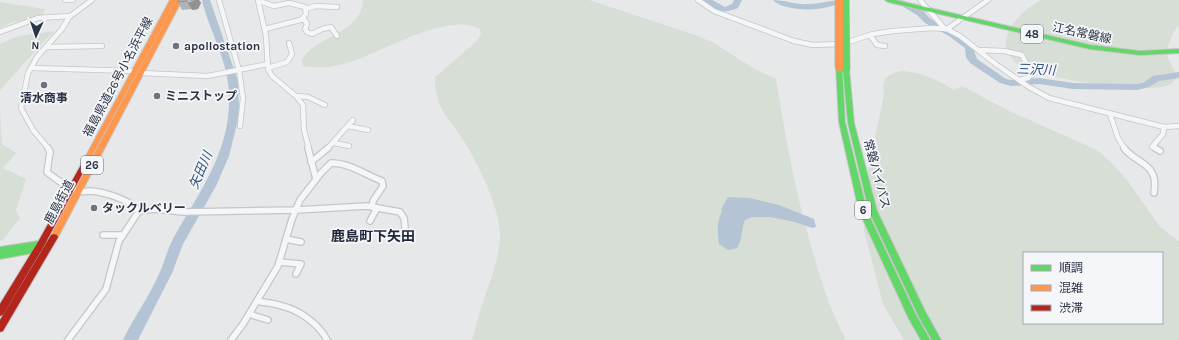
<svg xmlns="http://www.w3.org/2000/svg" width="1179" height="340" font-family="Karla,'Noto Sans JP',sans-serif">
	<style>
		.green { fill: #d6ded6; fill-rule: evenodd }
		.water { fill: #b4c4d5 }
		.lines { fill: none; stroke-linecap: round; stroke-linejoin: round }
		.river { fill: #b4c4d5; fill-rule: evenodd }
		.street-far1-casing { stroke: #c4c6c8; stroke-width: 6 }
		.street-casing { stroke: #c4c6c8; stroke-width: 8 }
		.fast-casing { stroke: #c4c6c8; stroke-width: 2 }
		.slow-casing { stroke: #c4c6c8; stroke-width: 2 }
		.jam-casing { stroke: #c4c6c8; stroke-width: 2 }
		.street-far1 { stroke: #f5f6f7; stroke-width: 4.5 }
		.street { stroke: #f5f6f7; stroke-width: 5.5 }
		.fast { fill: #63d668; fill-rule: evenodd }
		.slow { fill: #ff974d; fill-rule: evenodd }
		.jam { fill: #b3261e; fill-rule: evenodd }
		.fast-bridge-casing { stroke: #b8bbbf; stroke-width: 9; stroke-linecap: butt }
		.slow-bridge-casing { stroke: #b8bbbf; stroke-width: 9; stroke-linecap: butt }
		.fast-bridge { stroke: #63d668; stroke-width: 8 }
		.slow-bridge { stroke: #ff974d; stroke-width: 8 }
		.wall { fill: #b1b3b5 }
		.shaded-wall { fill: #909294 }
		.building { fill: #ced0d3; stroke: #909294 }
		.poi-dot { fill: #6c737f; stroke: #f4f6f9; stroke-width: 1.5 }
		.labels { text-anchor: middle; stroke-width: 3.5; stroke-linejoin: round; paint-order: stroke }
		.shield { fill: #f4f6f9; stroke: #676e7b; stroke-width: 1 }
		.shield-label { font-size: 11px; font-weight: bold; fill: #2b3445 }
		.street-label { font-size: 12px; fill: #2b3445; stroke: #f4f6f9 }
		.poi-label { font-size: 12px; font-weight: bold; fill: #2b3445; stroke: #f4f6f9; text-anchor: start }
		.water-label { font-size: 13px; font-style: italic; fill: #34527a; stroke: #f4f6f9 }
		.quarter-label { font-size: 14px; font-weight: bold; fill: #1d2536; stroke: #f4f6f9 }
	</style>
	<rect width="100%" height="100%" fill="#e6e8ea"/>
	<g class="green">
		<path d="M363,0H589L695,35L714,43L753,68L776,79C785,135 795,191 811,246C820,278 830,310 846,340H472C476,327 479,314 483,302C490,282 498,262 500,240C502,211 479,166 464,141C448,117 435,108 435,77L477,41L481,34L480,29C445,9 372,60 334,66C324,68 313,67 303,66L302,60C316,35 362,34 363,0Z"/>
		<path d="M1041,0H1179V25L1174,31L1167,49L1168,58L1177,77C1175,80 1173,84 1169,85C1153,91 1128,86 1111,85C1085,83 1062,80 1037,71C1031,69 1024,68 1019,65C1007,57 1002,44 1009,31C1017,16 1027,8 1041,0Z"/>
		<path d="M0,2L45,9L42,17L10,23L0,28Z"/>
		<path d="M55,31L44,41L0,90V44L18,36Z"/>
		<path d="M902,71C921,72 938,80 954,90L962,86L1009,111L1097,150L1111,162L1127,180L1160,227L1179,241V340H904L883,304L864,231L863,193L884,95C881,80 887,73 902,71ZM1024,253H1162V323H1024Z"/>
		<path d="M0,108L2,144L16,153L3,168L26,179L16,210L20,218L3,240L0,241Z"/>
	</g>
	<path class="water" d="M728,197L749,198L779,205L814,219L816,227L812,228L795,222L770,217H752L745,220C741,229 743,239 737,248L728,250L719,244C717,232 717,221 722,211L721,209Z"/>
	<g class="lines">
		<g class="river">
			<path d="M202,0H210L238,81L239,109L237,124L229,156L216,186L183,244L172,273L138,340H123C134,317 149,297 159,274C165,262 167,249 174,237C200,191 232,149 229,93C228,60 209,31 202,0Z"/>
			<path d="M703,0H712L725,7L732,4L734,0H742L738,8C723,14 714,13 703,0Z"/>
			<path d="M773,0C785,0 795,5 808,4C820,4 831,0 843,0C831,12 785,13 773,0Z"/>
			<path d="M892,0H902L923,11L931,19L947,29L955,32L972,45L977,59L1006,79L1011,80L1039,78L1073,83L1137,84L1143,83L1153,76L1179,72V78L1159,81L1149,87L1137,90L1073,89L1039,84L1011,86L1000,83L970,63L966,57L965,48L949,36L925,23L917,15Z"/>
		</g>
		<g class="street-far1-casing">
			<g id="street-far1">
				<path d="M65,0H73"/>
				<path d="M219,0L239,70L243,98L240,126"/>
				<path d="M258,0L266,36L268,69L272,76L297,97L303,105L304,130L309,149"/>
				<path d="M698,0L714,11L794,41L813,45L842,44L873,34L893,31L932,28L947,29L960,36L997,65L1029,87L1049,98L1164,127L1179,126"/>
				<path d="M920,0L945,29"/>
				<path d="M262,2L274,6L289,3L305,7L306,14L302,19"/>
				<path d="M306,9L315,6L337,7"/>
				<path d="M265,29L304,19L307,24L305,29L307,32L312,34L322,29L331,27L337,36"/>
				<path d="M947,29L988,0"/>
				<path d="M0,32L38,18L70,16"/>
				<path d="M870,35L877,45L885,46"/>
				<path d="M47,47L102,46"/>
				<path d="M978,50L1004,51L1022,55L1032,75L1028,78L1019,80"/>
				<path d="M31,68L135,71"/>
				<path d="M268,68L287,62L292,54L289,43"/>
				<path d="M141,73L208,76L268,64"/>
				<path d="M297,96L308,97L325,105"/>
				<path d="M1110,114L1118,138L1125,149"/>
				<path d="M348,126L368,130"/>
				<path d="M334,143L349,146"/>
				<path d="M49,149L33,130L21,108L28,73L37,57L62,29L69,17L92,0"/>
				<path d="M327,149L353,120"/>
				<path d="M1157,149L1152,147L1163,134L1164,127"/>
			</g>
		</g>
		<g class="street-casing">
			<g id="street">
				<path d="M48,148L50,152L47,172C56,179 67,188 79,191C83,192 87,191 91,191C105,192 130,200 139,211L119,241L106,289L68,340"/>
				<path d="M308,148L316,179"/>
				<path d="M1124,148C1137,165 1159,162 1154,193"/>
				<path d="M1155,148L1160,151"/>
				<path d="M311,162L328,148"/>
				<path d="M139,211L155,209L183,212L296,210L367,206L400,212L404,218L405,227"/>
				<path d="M370,221L377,208"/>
				<path d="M103,235H123"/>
				<path d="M286,239L301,242"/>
				<path d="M279,262L301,264L296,274"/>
				<path d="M257,301C265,303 274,303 282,306C299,310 319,324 327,340"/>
				<path d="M249,314L268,320"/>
				<path d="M231,340L243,324L278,266L292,219L300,200L321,173L331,163C350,163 364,174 382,181L383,186L373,201L372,207"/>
			</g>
		</g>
		<g class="fast-casing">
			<g id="fast">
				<path d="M885,0H895L1090,45L1140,51L1179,49V53L1140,55L1090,49L888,2Z"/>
				<path d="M839,65L842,67L845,122L867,211L915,313L930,340H921L909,319L859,211L839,122L836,67Z"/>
				<path d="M846,67L849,69L854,123L877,211L925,311L941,340H932L919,317L869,211L848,123L843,69Z"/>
				<path d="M45,240L48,241L49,243L48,245L43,246L45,249L44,251L0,259V247Z"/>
			</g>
		</g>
		<g class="slow-casing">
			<g id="slow">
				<path d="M170,0H176L87,165L86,167H82L81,165Z"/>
				<path d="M176,0H182L57,239L54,240L51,239L50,237L51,235Z"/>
			</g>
		</g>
		<g class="jam-casing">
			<g id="jam">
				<path d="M84,162L87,165L44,246L3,315L0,316V304L38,242L82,163Z"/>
				<path d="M54,234L57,235L58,237L57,239L3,331L0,332V320L51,235Z"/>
			</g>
		</g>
		<use href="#street-far1" class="street-far1"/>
		<use href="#street" class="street"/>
		<use href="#fast" class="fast"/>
		<use href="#slow" class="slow"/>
		<use href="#jam" class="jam"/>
		<g class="fast-bridge-casing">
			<path id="fast-bridge" d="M845,0L846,69"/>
		</g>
		<g class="slow-bridge-casing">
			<path id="slow-bridge" d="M839,0V67"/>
		</g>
		<use href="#fast-bridge" class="fast-bridge"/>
		<use href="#slow-bridge" class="slow-bridge"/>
	</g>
	<path class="wall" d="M179,0H199L201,3L198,9L192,10V9L182,10L178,2Z"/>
	<path class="shaded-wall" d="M195,0H199L201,3L198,9L192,10L188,3Z"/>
	<path class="building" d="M179,0H195L194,1L188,3L187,1L178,2Z"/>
	<g class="poi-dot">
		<circle cx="176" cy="46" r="4"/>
		<circle cx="44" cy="85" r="4"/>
		<circle cx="157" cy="96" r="4"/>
		<circle cx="94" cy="208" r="4"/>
	</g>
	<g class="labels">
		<g class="shield">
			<rect x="1021" y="25" width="22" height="18" rx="3"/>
			<rect x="81" y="156" width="22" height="18" rx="3"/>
			<rect x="855" y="201" width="16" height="18" rx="3"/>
		</g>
		<g class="shield-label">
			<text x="1032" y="38">48</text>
			<text x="92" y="169">26</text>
			<text x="863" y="214">6</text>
		</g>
		<g class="street-label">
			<text transform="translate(1082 33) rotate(12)" y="4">江名常磐線</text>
			<text transform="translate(118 77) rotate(-62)" y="4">福島県道26号小名浜平線</text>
			<text transform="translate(877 174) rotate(75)" y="4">常磐バイパス</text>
			<text transform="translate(59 202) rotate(-62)" y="4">鹿島街道</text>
		</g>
		<g class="poi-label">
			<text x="184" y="50">apollostation</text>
			<text x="165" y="100">ミニストップ</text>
			<text x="44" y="102" text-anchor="middle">清水商事</text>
			<text x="102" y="212">タックルベリー</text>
		</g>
		<g class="water-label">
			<text transform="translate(1036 69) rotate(2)" y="5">三沢川</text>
			<text transform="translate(200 170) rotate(-67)" y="5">矢田川</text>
		</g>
		<g class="quarter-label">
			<text x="373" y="241">鹿島町下矢田</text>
		</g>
	</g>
	<rect x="1023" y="252" width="140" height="72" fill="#f4f6f9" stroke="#a4a8b1"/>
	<rect x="1031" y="265" width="20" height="6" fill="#63d668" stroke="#a4a8b1"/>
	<text x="1059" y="272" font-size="12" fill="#2b3445">順調</text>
	<rect x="1031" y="285" width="20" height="6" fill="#ff974d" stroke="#a4a8b1"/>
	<text x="1059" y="292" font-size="12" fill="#2b3445">混雑</text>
	<rect x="1031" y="305" width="20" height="6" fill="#b3261e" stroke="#a4a8b1"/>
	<text x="1059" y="312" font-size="12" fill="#2b3445">渋滞</text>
	<g transform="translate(36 36) rotate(183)" stroke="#f4f6f9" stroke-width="3" paint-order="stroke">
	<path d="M0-3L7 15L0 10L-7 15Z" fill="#2b3445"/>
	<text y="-6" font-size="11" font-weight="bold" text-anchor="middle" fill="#2b3445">N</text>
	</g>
</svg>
